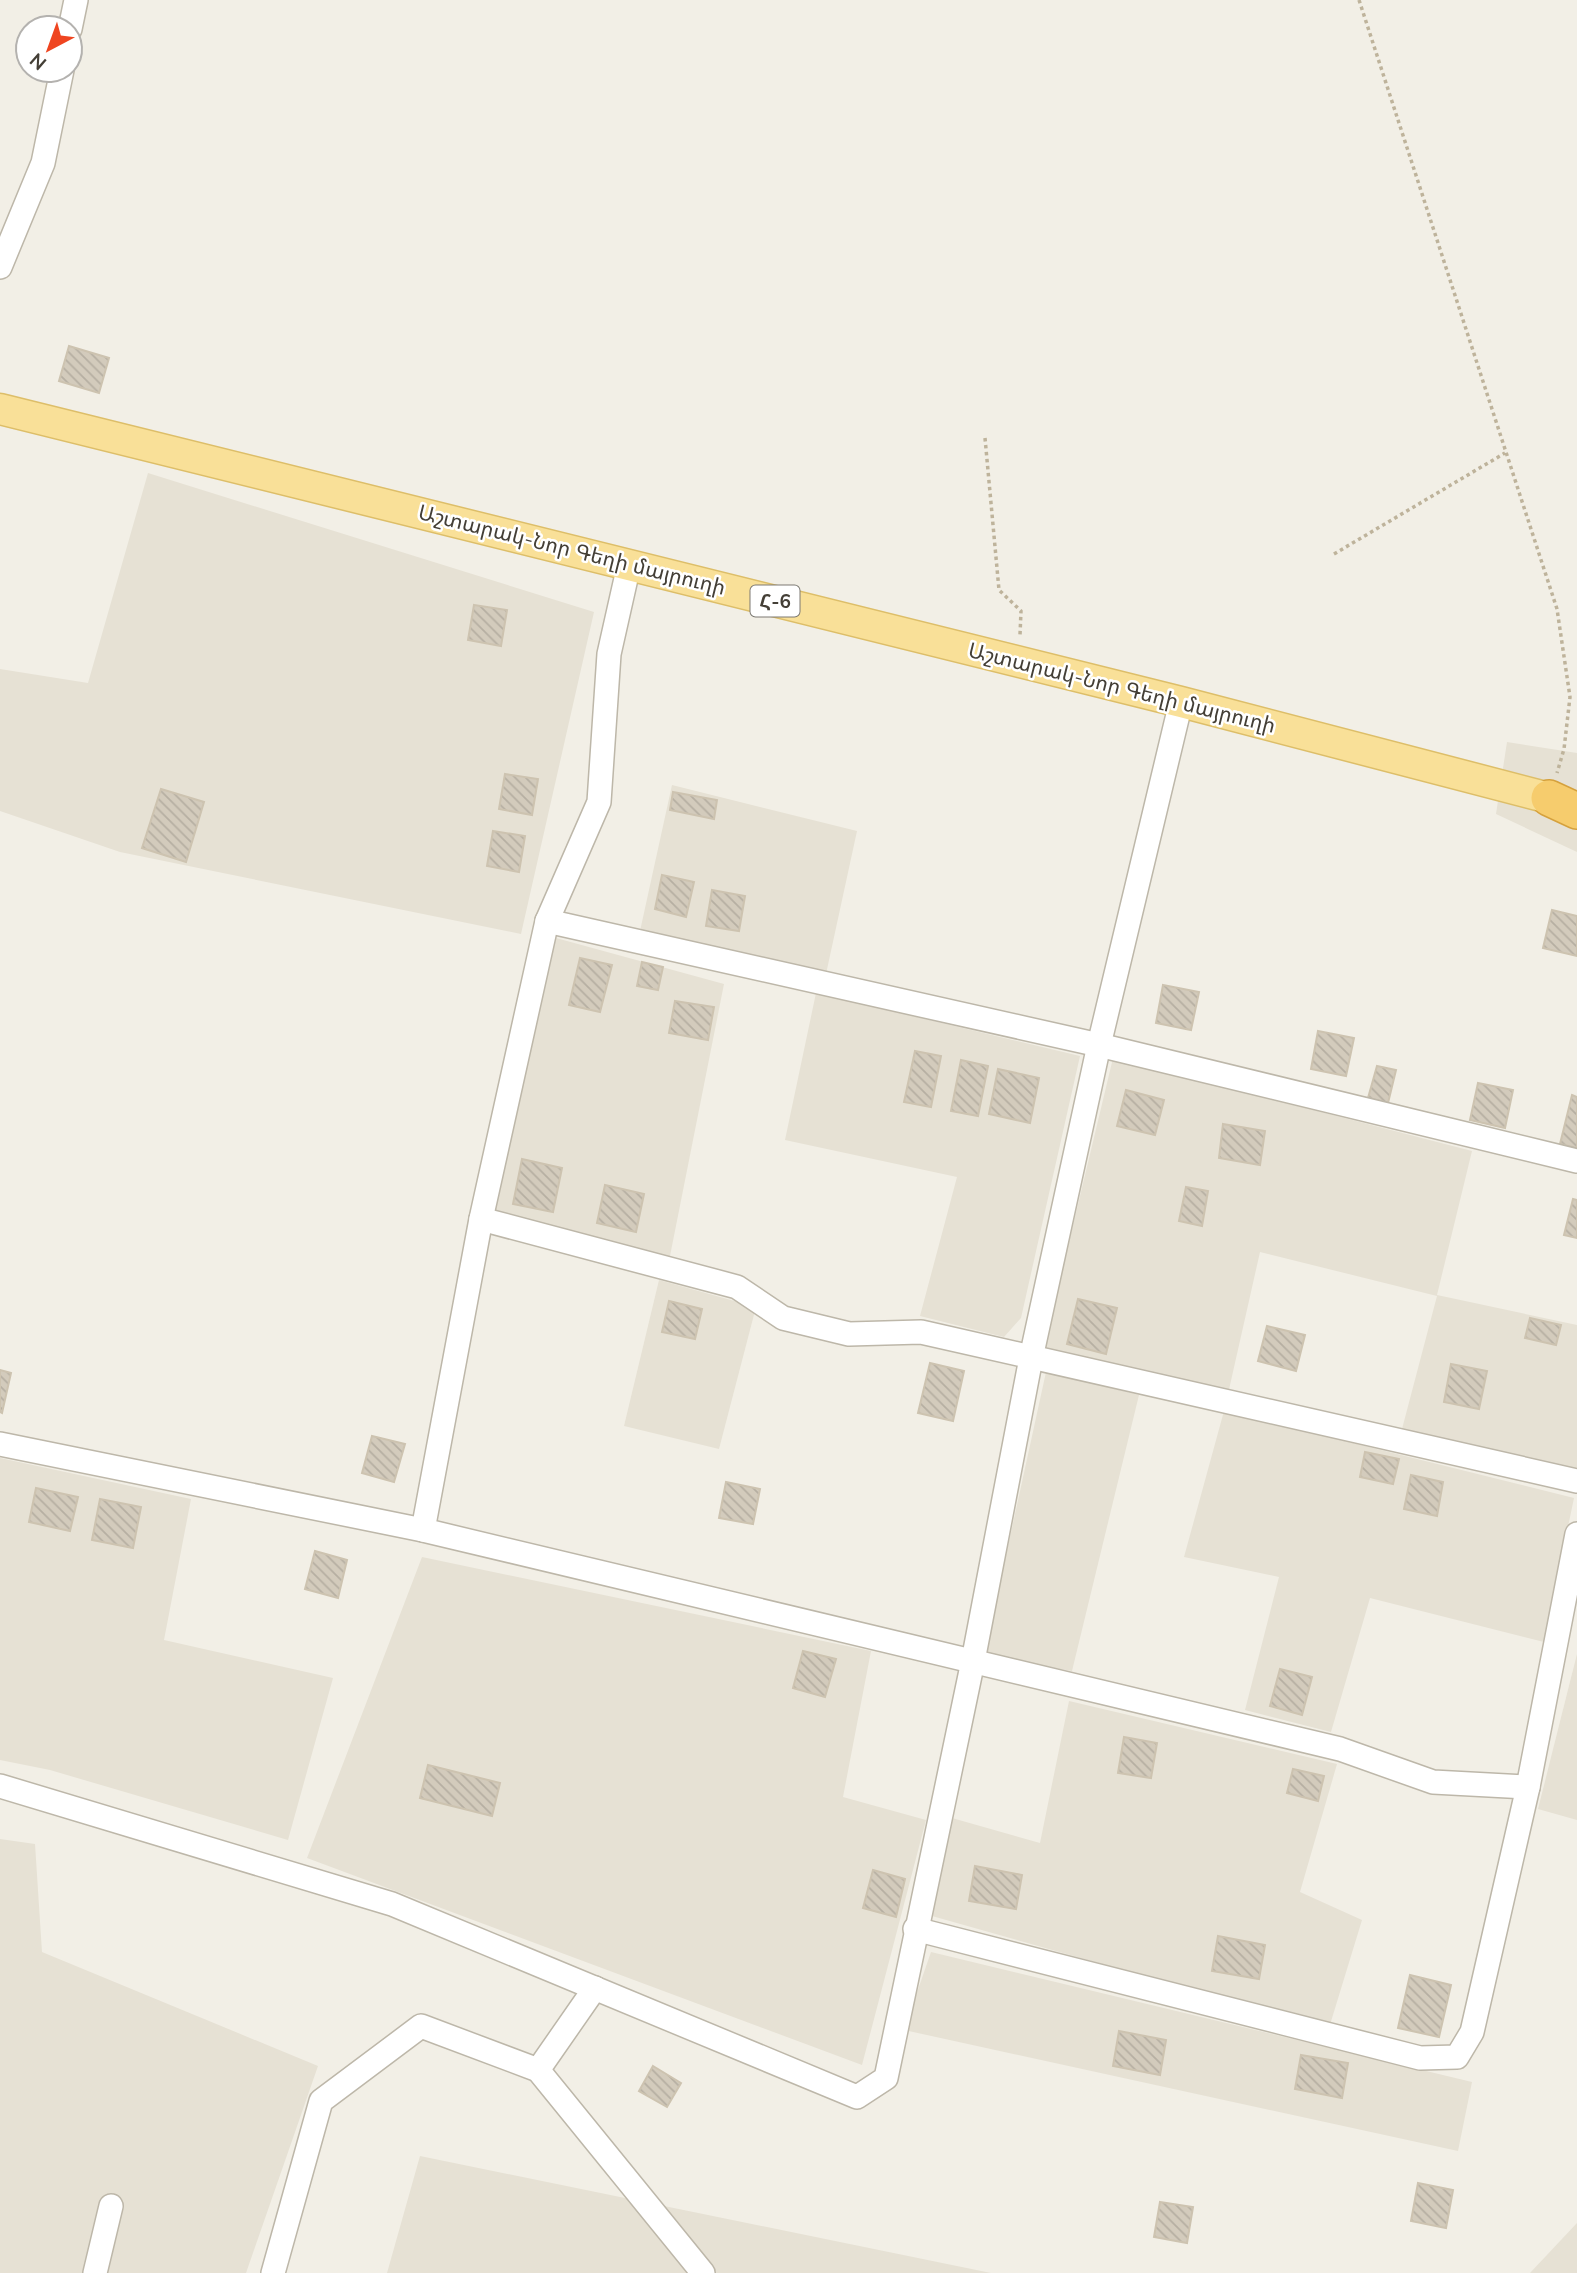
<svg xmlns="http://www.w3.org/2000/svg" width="1577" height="2273" font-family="'Nunito Sans','Noto Sans Armenian',sans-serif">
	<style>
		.residential { fill: #e6e1d4 }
		.building { fill: url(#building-back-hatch); stroke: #cdc3b0; stroke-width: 2 }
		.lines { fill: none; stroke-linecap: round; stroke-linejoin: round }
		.minor-casing { stroke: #bdb7a9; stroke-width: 26 }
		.major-casing { stroke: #ddbe69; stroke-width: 33 }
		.highway-casing { stroke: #d5a13d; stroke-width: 38 }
		.path { stroke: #beb39b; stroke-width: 3.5; stroke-dasharray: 3.5 3.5; stroke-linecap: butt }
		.minor { stroke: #fff; stroke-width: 23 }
		.major { stroke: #f9e098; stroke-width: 30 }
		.highway { stroke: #f6cc6d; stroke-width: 35 }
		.labels { text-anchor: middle; stroke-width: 5; stroke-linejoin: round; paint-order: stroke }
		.shield { fill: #fff; stroke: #7c7972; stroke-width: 2 }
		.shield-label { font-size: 19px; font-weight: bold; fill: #443f36 }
		.street-label { font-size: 21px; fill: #443f36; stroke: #fff }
	</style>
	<defs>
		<pattern id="building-back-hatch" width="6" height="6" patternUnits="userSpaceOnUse" patternTransform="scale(1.75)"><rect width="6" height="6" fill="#d3cbbc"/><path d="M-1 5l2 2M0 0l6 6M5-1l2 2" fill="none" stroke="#b6afa2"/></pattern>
	</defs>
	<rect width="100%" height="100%" fill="#f2efe6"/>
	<g class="residential">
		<path d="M148,473L594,612L521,934L120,852L0,811V669L88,683Z"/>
		<path d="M1507,742L1577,753V852L1496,814Z"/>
		<path d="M672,785L857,831L826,974L640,931Z"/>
		<path d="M556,938L724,984L669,1261L494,1212Z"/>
		<path d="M816,993L1080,1056L1021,1318L1004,1337L920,1316L957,1177L785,1140Z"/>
		<path d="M1113,1058L1472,1151L1437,1295L1577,1325V1470L1402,1429L1437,1296L1260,1252L1228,1394L1043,1351Z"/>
		<path d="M659,1280L756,1307L719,1449L624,1426Z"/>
		<path d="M1046,1372L1139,1395L1072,1671L984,1656Z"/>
		<path d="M1224,1411L1574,1498L1544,1642L1370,1598L1331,1732L1245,1710L1279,1577L1184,1557Z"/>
		<path d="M0,1458L191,1499L164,1640L333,1678L288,1840L50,1770L0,1760Z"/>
		<path d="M422,1557L871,1651L843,1797L926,1820L862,2065L307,1858Z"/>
		<path d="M1577,1654V1820L1538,1809Z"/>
		<path d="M1069,1701L1337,1764L1300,1892L1362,1920L1329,2028L932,1916L952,1818L1040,1843Z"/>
		<path d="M0,1839L35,1844L42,1952L318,2066L246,2273H0Z"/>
		<path d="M931,1952L1472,2082L1458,2151L904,2030Z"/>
		<path d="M420,2156L991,2273H387Z"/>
		<path d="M1577,2223V2273H1530Z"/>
	</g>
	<g class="building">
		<path d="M69,346L109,358L99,393L59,381Z"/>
		<path d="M474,605L507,610L501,646L468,640Z"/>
		<path d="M505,774L538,779L532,815L499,809Z"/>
		<path d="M161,789L204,802L186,862L142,848Z"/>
		<path d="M673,792L717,800L714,819L670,810Z"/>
		<path d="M493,831L525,836L519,872L487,866Z"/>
		<path d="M662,875L694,882L686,917L655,909Z"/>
		<path d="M712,890L745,896L739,931L706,926Z"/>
		<path d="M1552,910L1577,916V956L1543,948Z"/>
		<path d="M580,958L612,965L600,1012L569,1005Z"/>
		<path d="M642,962L663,967L658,990L637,986Z"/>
		<path d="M1163,985L1199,992L1191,1030L1156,1023Z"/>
		<path d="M675,1001L714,1007L708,1040L669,1033Z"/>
		<path d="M1318,1031L1354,1038L1346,1076L1311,1069Z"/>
		<path d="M915,1051L941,1056L931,1107L904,1102Z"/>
		<path d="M961,1060L988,1066L978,1116L951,1111Z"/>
		<path d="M1377,1066L1396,1070L1388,1103L1368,1098Z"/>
		<path d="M998,1069L1039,1078L1030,1123L989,1114Z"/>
		<path d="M1478,1083L1513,1090L1505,1128L1470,1120Z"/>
		<path d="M1126,1090L1164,1100L1155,1135L1117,1126Z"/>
		<path d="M1572,1095L1577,1097V1148L1560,1144Z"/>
		<path d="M1223,1124L1265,1131L1260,1165L1219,1158Z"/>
		<path d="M522,1159L562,1168L553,1212L513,1204Z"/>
		<path d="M605,1185L644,1194L636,1232L597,1223Z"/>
		<path d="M1186,1187L1208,1191L1202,1226L1179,1221Z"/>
		<path d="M1573,1199L1577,1200V1238L1564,1235Z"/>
		<path d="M1078,1299L1117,1308L1106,1354L1067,1344Z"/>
		<path d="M669,1301L702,1309L695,1339L662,1332Z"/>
		<path d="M1530,1318L1561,1325L1556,1345L1525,1338Z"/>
		<path d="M1267,1326L1305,1335L1296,1371L1258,1361Z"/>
		<path d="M930,1363L964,1371L953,1421L918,1413Z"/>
		<path d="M1451,1364L1487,1371L1479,1409L1444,1402Z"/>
		<path d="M0,1370L11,1373L2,1413L0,1412Z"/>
		<path d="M372,1436L405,1444L394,1482L362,1473Z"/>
		<path d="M1365,1452L1399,1459L1393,1484L1360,1477Z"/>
		<path d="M1411,1475L1443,1482L1437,1516L1404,1509Z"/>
		<path d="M726,1482L760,1489L753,1524L719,1518Z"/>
		<path d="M36,1488L78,1497L70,1531L29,1522Z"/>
		<path d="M100,1499L141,1507L133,1548L92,1540Z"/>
		<path d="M315,1551L347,1560L338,1598L305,1589Z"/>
		<path d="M803,1651L836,1659L825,1697L793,1688Z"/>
		<path d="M1280,1669L1312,1677L1302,1715L1270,1706Z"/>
		<path d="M1124,1737L1157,1743L1151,1778L1118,1773Z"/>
		<path d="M428,1765L500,1783L492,1816L420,1798Z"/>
		<path d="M1293,1769L1324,1776L1318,1801L1287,1793Z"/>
		<path d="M975,1866L1022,1875L1016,1909L969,1901Z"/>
		<path d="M873,1870L905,1879L896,1917L863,1908Z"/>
		<path d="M1218,1936L1265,1945L1259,1979L1212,1971Z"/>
		<path d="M1410,1975L1451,1985L1439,2037L1398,2028Z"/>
		<path d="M1119,2031L1166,2040L1160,2075L1113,2066Z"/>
		<path d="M1301,2055L1348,2063L1342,2098L1295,2089Z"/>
		<path d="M653,2066L681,2083L667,2107L639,2091Z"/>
		<path d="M1418,2183L1453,2190L1446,2228L1411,2221Z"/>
		<path d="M1160,2202L1193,2207L1187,2243L1154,2237Z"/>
	</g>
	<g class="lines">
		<g class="minor-casing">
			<g id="minor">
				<path d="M70,29L76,0"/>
				<path d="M0,267L43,163L62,70"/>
				<path d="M547,921L1099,1045L1577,1161"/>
				<path d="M481,1219L737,1287L783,1318L849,1334L921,1332L1577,1481"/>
				<path d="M0,1444L423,1530L1340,1749L1433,1782L1528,1787"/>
				<path d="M423,1530L481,1219L547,921L599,802L609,654L629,565"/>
				<path d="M0,1786L392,1904L857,2097L886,2078L973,1661L1031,1358L1099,1045L1181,702"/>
				<path d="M915,1929L1420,2058L1457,2057L1472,2032L1528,1787L1577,1534"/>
				<path d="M538,2070L595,1988"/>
				<path d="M95,2273L111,2206"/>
				<path d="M273,2273L321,2101L421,2026L538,2070L703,2273"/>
			</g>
		</g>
		<g class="major-casing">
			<path id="major" d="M0,409L1181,702L1549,798"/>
		</g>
		<g class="highway-casing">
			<path id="highway" d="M1549,798L1577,811"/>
		</g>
		<g class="path">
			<path d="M1359,0L1557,609L1570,697L1564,749L1557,773"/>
			<path d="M985,438L999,590L1021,611L1020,635"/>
			<path d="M1334,554L1505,453"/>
		</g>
		<use href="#minor" class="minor"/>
		<use href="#major" class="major"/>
		<use href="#highway" class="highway"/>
	</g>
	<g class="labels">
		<rect class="shield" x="750.5" y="585.5" width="49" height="31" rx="5"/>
		<g class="shield-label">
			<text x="775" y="608">Հ-6</text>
		</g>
		<g class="street-label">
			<text transform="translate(572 550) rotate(14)" y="7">Աշտարակ-Նոր Գեղի մայրուղի</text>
			<text transform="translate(1122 688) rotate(14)" y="7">Աշտարակ-Նոր Գեղի մայրուղի</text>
		</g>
	</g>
	<g transform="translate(49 49) rotate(221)"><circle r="33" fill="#ffffff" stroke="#b4b2af" stroke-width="2"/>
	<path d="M0-5L12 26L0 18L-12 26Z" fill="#ef4520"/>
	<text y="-10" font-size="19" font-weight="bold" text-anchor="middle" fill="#443f36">N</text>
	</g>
</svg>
